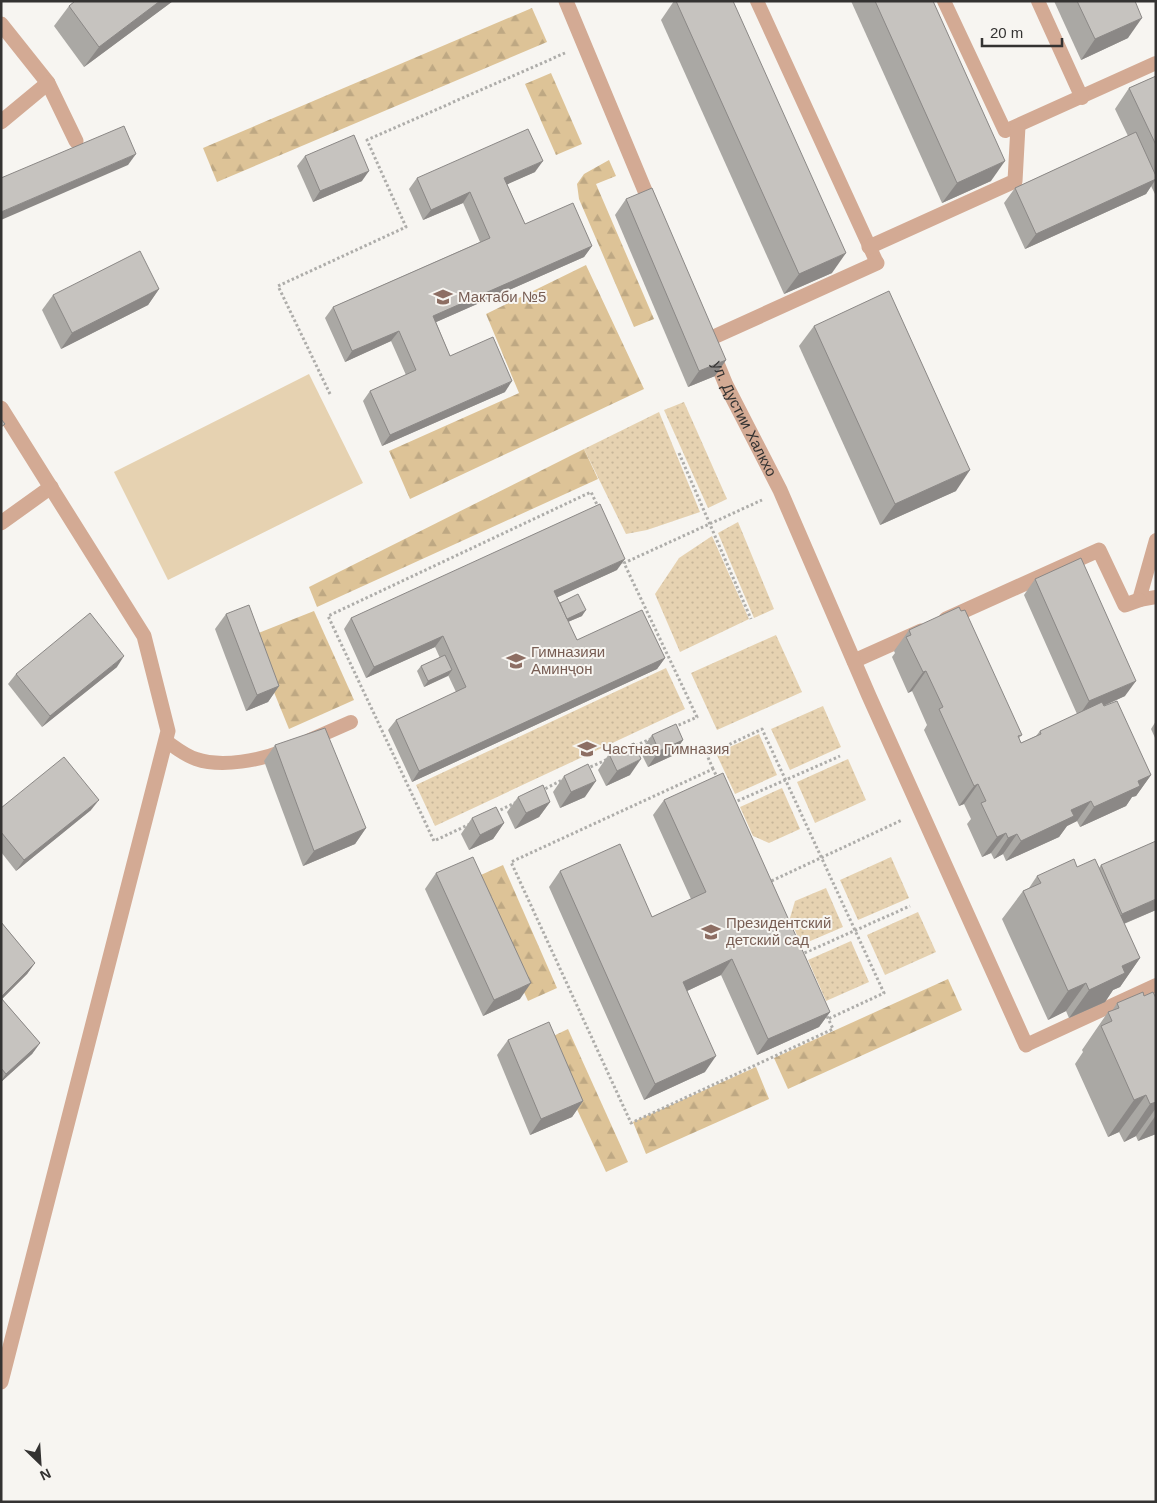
<svg xmlns="http://www.w3.org/2000/svg" width="1157" height="1503" font-family="Arial,sans-serif">
	<style>
		.grass { fill: url(#grass-dots) }
		.forest { fill: url(#forest-firs) }
		.park { fill: #e6d2b1 }
		.lines { fill: none; stroke-linecap: round; stroke-linejoin: round }
		.path { stroke: #aeadaa; stroke-width: 3; stroke-dasharray: 2.5 2.5; stroke-linecap: butt }
		.service { stroke: #d3aa94; stroke-width: 14 }
		.pedestrian { stroke: #d3aa94; stroke-width: 15 }
		.minor { stroke: #d3aa94; stroke-width: 15 }
		.tertiary { stroke: #d3aa94; stroke-width: 15 }
		.wall { fill: #aaa8a4 }
		.shaded-wall { fill: #8b8886 }
		.building { fill: #c6c3bf; stroke: #8b8886 }
		.labels { text-anchor: middle; stroke-width: 4; stroke-linejoin: round; paint-order: stroke }
		.education-label { font-size: 15px; fill: #785e54; stroke: #f7f5f1; text-anchor: start }
		.street-label { font-size: 15px; fill: #343332; stroke: #f7f5f1 }
	</style>
	<defs>
		<pattern id="grass-dots" width="8" height="8" patternUnits="userSpaceOnUse" patternTransform="scale(1.25)"><rect width="8" height="8" fill="#e6d2b1"/><path d="M2 2h.1M6 6h.1" fill="none" stroke="#c6b599" stroke-width="1.8" stroke-linecap="round"/></pattern>
		<pattern id="forest-firs" width="22" height="20" patternUnits="userSpaceOnUse" patternTransform="scale(1.25)"><rect width="22" height="20" fill="#ddc397"/><path d="M5 1l3.5 6h-7zM16 11l3.5 6h-7z" fill="#bea883"/></pattern>
	</defs>
	<rect width="100%" height="100%" fill="#f7f5f1"/>
	<g class="grass">
		<path d="M684,402L727,499L708,508L664,410Z"/>
		<path d="M659,412L700,512L647,530L626,534L584,449Z"/>
		<path d="M738,522L774,609L754,618L718,533Z"/>
		<path d="M712,536L749,619L680,652L655,594L679,558Z"/>
		<path d="M776,635L802,692L717,730L691,673Z"/>
		<path d="M666,668L685,709L435,826L416,785Z"/>
		<path d="M823,706L841,747L790,770L771,729Z"/>
		<path d="M759,734L777,775L735,794L716,753Z"/>
		<path d="M848,759L866,800L815,823L797,782Z"/>
		<path d="M782,788L800,829L769,843L753,836L740,807Z"/>
		<path d="M891,857L909,898L858,920L840,880Z"/>
		<path d="M826,888L843,927L801,945L790,918L795,901Z"/>
		<path d="M918,912L936,952L885,975L867,935Z"/>
		<path d="M851,941L869,982L826,1001L808,960Z"/>
	</g>
	<g class="forest">
		<path d="M532,8L547,42L217,182L203,148Z"/>
		<path d="M551,73L582,144L556,155L525,84Z"/>
		<path d="M609,160L616,176L596,184L654,319L634,327L579,199L577,184L584,174Z"/>
		<path d="M586,265L644,389L410,499L389,451L519,393L486,314Z"/>
		<path d="M584,449L598,479L317,607L309,587Z"/>
		<path d="M314,611L354,700L289,729L251,636Z"/>
		<path d="M503,865L557,988L528,1001L472,879Z"/>
		<path d="M948,979L962,1010L788,1089L774,1058Z"/>
		<path d="M568,1029L628,1162L606,1172L545,1040Z"/>
		<path d="M756,1067L769,1099L646,1154L633,1122Z"/>
	</g>
	<path class="park" d="M309,374L363,483L168,580L114,472Z"/>
	<g class="lines">
		<g class="path">
			<path d="M330,394L278,286L406,227L367,140L565,53"/>
			<path d="M679,453L751,619"/>
			<path d="M674,727L697,717L624,563L762,500"/>
			<path d="M631,748L650,739"/>
			<path d="M586,769L608,759"/>
			<path d="M713,769L707,755L762,729L884,993L828,1019"/>
			<path d="M718,779L713,769L511,862L631,1123L833,1029L825,1012"/>
			<path d="M541,791L562,780"/>
			<path d="M733,803L840,756"/>
			<path d="M496,812L517,802"/>
			<path d="M470,824L434,841L328,616L591,492L599,509"/>
			<path d="M767,883L902,820"/>
			<path d="M800,955L910,906"/>
		</g>
		<g class="service">
			<path d="M757,1L877,263"/>
			<path d="M944,1L1005,131L1156,63"/>
			<path d="M1038,1L1082,98"/>
			<path d="M1156,540L1139,600L1156,597"/>
			<path d="M310,740L351,722"/>
			<path d="M166,741C176,748 184,755 196,759C222,768 261,760 286,750"/>
			<path d="M1026,1045L1156,985"/>
		</g>
		<g class="pedestrian">
			<path d="M869,247L1015,181L1018,126"/>
			<path d="M946,619L1099,550L1125,605L1139,600"/>
			<path d="M854,661L921,631"/>
		</g>
		<g class="minor">
			<path d="M566,1L653,210"/>
			<path d="M1,24L48,83L76,141"/>
			<path d="M1,122L48,83"/>
			<path d="M707,340L877,263"/>
			<path id="s1" d="M712,351L726,385L780,490L869,696L1026,1045"/>
			<path d="M1,523L51,487"/>
		</g>
		<path class="tertiary" d="M1,408L144,636L168,731L1,1382"/>
	</g>
	<g class="wall">
		<path d="M173,1L84,67L54,26L69,6Z"/>
		<path d="M674,1H733L832,273L784,294L661,20Z"/>
		<path d="M851,1H933L991,181L942,203Z"/>
		<path d="M1054,1H1135L1128,38L1081,60Z"/>
		<path d="M1156,76V196L1151,186L1146,194L1025,249L1004,203L1015,188L1128,136L1115,109L1129,88Z"/>
		<path d="M305,156L362,181L313,202L297,166Z"/>
		<path d="M535,172L507,184L525,224L592,246L584,257L436,322L450,356L505,392L382,446L363,401L370,391L406,375L391,341L345,362L325,318L333,307L480,242L463,203L423,220L409,189L417,178Z"/>
		<path d="M626,199L726,360L715,376L688,387L615,215Z"/>
		<path d="M159,289L148,305L61,349L42,310L53,295Z"/>
		<path d="M814,326L956,491L880,525L799,346Z"/>
		<path d="M617,570L557,597L560,603L582,616L568,622L577,640L665,658L657,669L412,782L388,730L396,720L456,692L448,675L424,687L417,671L421,666L440,658L435,647L366,678L344,629L351,618Z"/>
		<path d="M1035,579L1125,696L1104,706L1151,775L1136,796L1132,797L1126,806L1080,827L1077,821L1067,826L1059,837L1006,861L1003,854L994,859L991,853L982,857L967,824L971,819L964,804L959,806L924,730L927,725L912,691L908,693L892,657L895,653L894,651L909,630L1022,735L1019,738L1021,743L1036,736L1040,731L1077,714L1024,595Z"/>
		<path d="M226,614L279,686L268,702L246,711L215,629Z"/>
		<path d="M117,667L42,727L8,684L16,674Z"/>
		<path d="M1156,721V740L1151,729Z"/>
		<path d="M652,735L683,740L672,756L648,767L640,751Z"/>
		<path d="M275,745L366,828L355,844L303,866L264,761Z"/>
		<path d="M609,754L630,775L606,786L598,770Z"/>
		<path d="M564,776L585,797L560,808L553,792Z"/>
		<path d="M518,797L550,802L539,817L515,829L507,812Z"/>
		<path d="M664,800L830,1012L819,1027L757,1055L721,975L687,991L705,1072L644,1100L549,887L560,871L652,917L691,899L653,815Z"/>
		<path d="M1,808L91,810L16,871L1,852Z"/>
		<path d="M472,818L504,823L493,839L469,850L461,834Z"/>
		<path d="M1101,865L1156,910L1124,924L1140,958L1120,987L1113,990L1105,1002L1069,1018L1066,1011L1048,1020L1002,919L1023,891L1029,888L1037,876L1077,867L1099,868Z"/>
		<path d="M436,873L520,999L483,1016L425,889Z"/>
		<path d="M1,922L35,963L27,974L2,999L40,1043L32,1054L1,1082Z"/>
		<path d="M1144,996L1156,998V1134L1138,1141L1136,1136L1124,1142L1119,1132L1108,1137L1075,1064L1083,1052L1082,1050L1108,1012L1112,1011L1117,1003Z"/>
		<path d="M508,1040L583,1101L572,1117L530,1135L497,1055Z"/>
	</g>
	<g class="shaded-wall">
		<path d="M160,1H173L84,67L99,47Z"/>
		<path d="M1142,18L1128,38L1081,60L1095,39Z"/>
		<path d="M136,154L128,165L1,220V212Z"/>
		<path d="M543,161L535,172L497,189L504,178Z"/>
		<path d="M1005,161L991,181L942,203L957,183Z"/>
		<path d="M369,171L362,181L313,202L320,191Z"/>
		<path d="M1156,179L1146,194L1025,249L1036,234Z"/>
		<path d="M470,192L463,203L423,220L431,210Z"/>
		<path d="M592,246L584,257L425,327L433,316Z"/>
		<path d="M846,253L832,273L784,294L799,274Z"/>
		<path d="M159,289L148,305L61,349L72,333Z"/>
		<path d="M399,331L391,341L345,362L352,351Z"/>
		<path d="M726,360L715,376L688,387L699,371Z"/>
		<path d="M512,381L505,392L382,446L390,435Z"/>
		<path d="M970,470L956,491L880,525L895,504Z"/>
		<path d="M625,559L617,570L547,602L554,591Z"/>
		<path d="M586,610L582,616L558,626L562,621Z"/>
		<path d="M443,636L435,647L366,678L374,667Z"/>
		<path d="M124,656L117,667L42,727L50,716Z"/>
		<path d="M665,658L657,669L412,782L419,771Z"/>
		<path d="M452,670L448,676L424,687L428,681Z"/>
		<path d="M926,671L912,691L908,693L923,672Z"/>
		<path d="M1136,681L1125,696L1078,717L1089,701Z"/>
		<path d="M279,686L268,702L246,711L257,695Z"/>
		<path d="M683,740L672,756L648,767L659,751Z"/>
		<path d="M641,759L630,775L606,786L617,771Z"/>
		<path d="M1151,775L1136,796L1132,797L1126,806L1080,827L1094,807L1138,781Z"/>
		<path d="M596,781L585,797L560,808L571,792Z"/>
		<path d="M978,784L964,804L959,806L974,786Z"/>
		<path d="M99,800L91,810L16,871L24,860Z"/>
		<path d="M1091,801L1077,821L1067,826L1059,837L1006,861L1021,841L1071,810Z"/>
		<path d="M550,802L539,817L515,829L526,813Z"/>
		<path d="M504,823L493,839L469,850L480,835Z"/>
		<path d="M366,828L355,844L303,866L314,851Z"/>
		<path d="M1006,833L991,853L982,857L997,837Z"/>
		<path d="M1017,834L1003,854L994,859L1008,838Z"/>
		<path d="M1156,899V910L1111,929L1122,914Z"/>
		<path d="M1140,958L1120,987L1113,990L1105,1002L1069,1018L1089,990L1122,966Z"/>
		<path d="M732,959L721,975L672,998L683,982Z"/>
		<path d="M35,963L27,974L1,1000V997Z"/>
		<path d="M531,983L520,999L483,1016L494,1000Z"/>
		<path d="M1086,983L1066,1011L1048,1020L1068,991Z"/>
		<path d="M830,1012L819,1027L757,1055L768,1039Z"/>
		<path d="M40,1043L32,1054L1,1082V1081L6,1074Z"/>
		<path d="M716,1056L705,1072L644,1100L655,1084Z"/>
		<path d="M1146,1095L1119,1132L1108,1137L1134,1100Z"/>
		<path d="M583,1101L572,1117L530,1135L541,1119Z"/>
		<path d="M1156,1102V1108L1136,1136L1124,1142L1150,1104Z"/>
		<path d="M1156,1115V1134L1138,1141Z"/>
	</g>
	<g class="building">
		<path d="M75,1H160L99,47L69,6Z"/>
		<path d="M676,1H733L846,253L799,274Z"/>
		<path d="M875,1H933L1005,161L957,183Z"/>
		<path d="M1077,1H1135L1142,18L1095,39Z"/>
		<path d="M1156,76V145L1129,88Z"/>
		<path d="M124,126L136,154L1,212V178Z"/>
		<path d="M528,129L543,161L504,178L525,224L573,203L592,246L433,316L450,356L493,337L512,381L390,435L370,391L416,370L399,331L352,351L333,307L490,238L470,192L431,210L417,178Z"/>
		<path d="M1136,132L1156,176V179L1036,234L1015,188Z"/>
		<path d="M354,135L369,171L320,191L305,156Z"/>
		<path d="M652,188L726,360L699,371L626,199Z"/>
		<path d="M140,251L159,289L72,333L53,295Z"/>
		<path d="M889,291L970,470L895,504L814,326Z"/>
		<path d="M1,419L5,424L1,427Z"/>
		<path d="M600,504L625,559L554,591L577,640L642,610L665,658L419,771L396,720L466,687L443,636L374,667L351,618Z"/>
		<path d="M1081,558L1136,681L1089,701L1035,579Z"/>
		<path d="M578,594L586,610L567,619L560,603Z"/>
		<path d="M249,605L279,686L257,695L226,614Z"/>
		<path d="M959,607L961,611L965,610L1022,735L1018,736L1021,743L1041,734L1040,731L1102,702L1104,706L1117,701L1151,775L1138,781L1140,786L1094,807L1091,801L1071,810L1074,816L1021,841L1017,834L1008,838L1006,833L997,837L981,803L986,801L978,784L974,786L939,709L943,707L926,671L923,672L906,637L911,635L909,630Z"/>
		<path d="M90,613L124,656L50,716L16,674Z"/>
		<path d="M445,655L452,670L428,681L421,666Z"/>
		<path d="M676,724L683,740L659,751L652,735Z"/>
		<path d="M325,728L366,828L314,851L275,745Z"/>
		<path d="M634,743L641,759L617,771L609,754Z"/>
		<path d="M64,757L99,800L24,860L1,832V808Z"/>
		<path d="M588,764L596,781L571,792L564,776Z"/>
		<path d="M723,773L830,1012L768,1039L732,959L683,982L716,1056L655,1084L560,871L620,844L652,917L706,892L664,800Z"/>
		<path d="M543,785L550,802L526,813L518,797Z"/>
		<path d="M496,807L504,823L480,835L472,818Z"/>
		<path d="M1156,841V899L1122,914L1101,865Z"/>
		<path d="M473,857L531,983L494,1000L436,873Z"/>
		<path d="M1074,859L1077,867L1095,859L1140,958L1122,966L1125,973L1089,990L1086,983L1068,991L1023,891L1041,883L1037,876Z"/>
		<path d="M1,922L35,963L1,997Z"/>
		<path d="M1143,992L1144,996L1153,992L1156,998V1102L1150,1104L1146,1095L1134,1100L1101,1026L1112,1021L1108,1012L1119,1008L1117,1003Z"/>
		<path d="M1,998L40,1043L6,1074L1,1068Z"/>
		<path d="M549,1022L583,1101L541,1119L508,1040Z"/>
	</g>
	<defs>
		<g id="school-bare" transform="scale(1.5)"><path d="M0-5L7-2L0 1L-7-2ZM-4 1L0 2.5L4 1V4Q0 6-4 4Z" fill="#8d6e63" stroke="#f7f5f1" stroke-width="2.5" paint-order="stroke"/></g>
	</defs>
	<g fill-rule="evenodd">
		<use href="#school-bare" x="443" y="297"/>
		<use href="#school-bare" x="516" y="661"/>
		<use href="#school-bare" x="587" y="749"/>
		<use href="#school-bare" x="711" y="932"/>
	</g>
	<g class="labels">
		<g class="education-label">
			<text x="458" y="302">Мактаби №5</text>
			<text x="531" y="657">Гимназияи<tspan x="531" dy="17">Аминҷон</tspan></text>
			<text x="602" y="754">Частная Гимназия</text>
			<text x="726" y="928">Президентский<tspan x="726" dy="17">детский сад</tspan></text>
		</g>
		<g class="street-label">
			<text dy="5" stroke="none"><textPath href="#s1" startOffset="75">ул. Дустии Халкхо</textPath></text>
		</g>
	</g>
	<rect width="1157" height="1503" fill="none" stroke="#343332" stroke-width="5"/>
	<g transform="translate(40 1463) rotate(155)" stroke="#f7f5f1" stroke-width="4" paint-order="stroke">
	<path d="M0-4L9 19L0 12L-9 19Z" fill="#343332"/>
	<text y="-8" font-size="14" font-weight="bold" text-anchor="middle" fill="#343332">N</text>
	</g>
	<path d="M982 38v8h80v-8" fill="none" stroke="#343332" stroke-width="2.5"/>
	<text x="990" y="38" font-size="15" fill="#343332" stroke="#f7f5f1" stroke-width="4" paint-order="stroke">20 m</text>
</svg>
